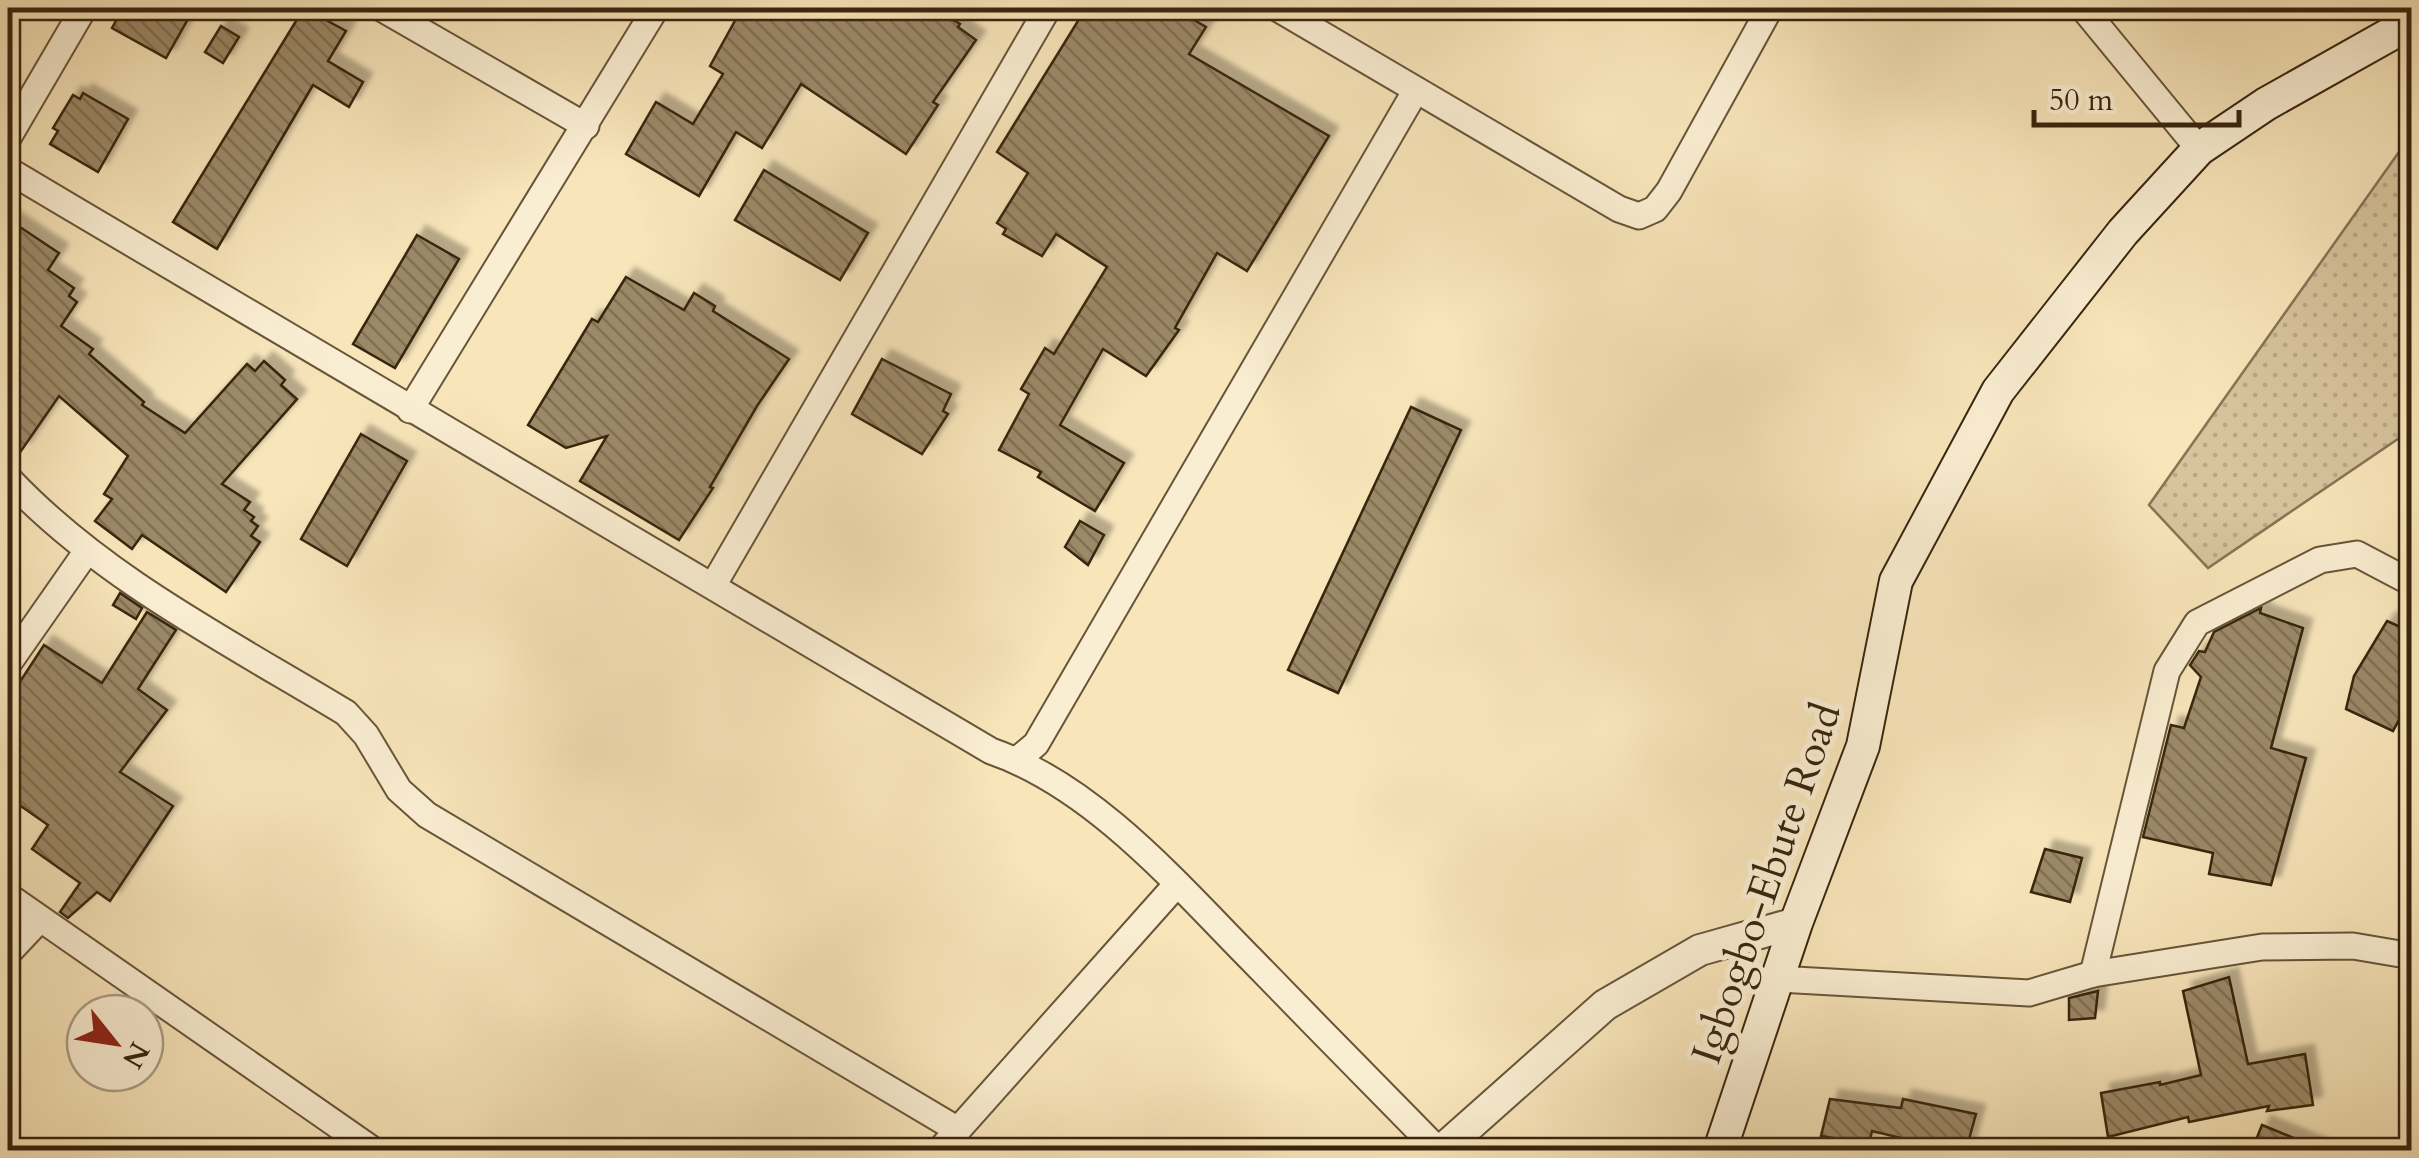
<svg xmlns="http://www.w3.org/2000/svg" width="2419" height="1158" font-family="Cardo,serif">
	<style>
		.grass { fill: url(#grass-dots); stroke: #887456; stroke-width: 2.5 }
		.building { fill: url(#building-back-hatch); stroke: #38250e; stroke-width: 2.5; filter: url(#shadow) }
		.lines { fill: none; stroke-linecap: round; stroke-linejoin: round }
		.minor-casing { stroke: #685539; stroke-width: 29 }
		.tertiary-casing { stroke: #685539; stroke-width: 34 }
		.secondary-casing { stroke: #38250e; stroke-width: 36 }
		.minor { stroke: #faeed2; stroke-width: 25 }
		.tertiary { stroke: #faeed2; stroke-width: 30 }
		.secondary { stroke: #faeed2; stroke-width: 32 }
		.labels { text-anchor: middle; stroke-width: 10; stroke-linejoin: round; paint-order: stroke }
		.street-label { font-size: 42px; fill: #38250e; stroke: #faeed2 }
	</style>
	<defs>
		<pattern id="grass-dots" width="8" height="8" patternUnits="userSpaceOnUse" patternTransform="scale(2.5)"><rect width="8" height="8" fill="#d7c49d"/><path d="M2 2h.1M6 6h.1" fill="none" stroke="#b9a886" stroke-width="1.8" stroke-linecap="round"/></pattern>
		<pattern id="building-back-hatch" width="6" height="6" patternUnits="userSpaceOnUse" patternTransform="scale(2.5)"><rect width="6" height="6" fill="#9c8967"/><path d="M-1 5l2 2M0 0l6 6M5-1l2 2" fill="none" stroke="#807053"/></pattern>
		<filter id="shadow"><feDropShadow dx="9" dy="-9" stdDeviation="2.5" flood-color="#0004"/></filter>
	</defs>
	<rect width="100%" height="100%" fill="#f8e5ba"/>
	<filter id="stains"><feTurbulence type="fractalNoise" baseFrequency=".002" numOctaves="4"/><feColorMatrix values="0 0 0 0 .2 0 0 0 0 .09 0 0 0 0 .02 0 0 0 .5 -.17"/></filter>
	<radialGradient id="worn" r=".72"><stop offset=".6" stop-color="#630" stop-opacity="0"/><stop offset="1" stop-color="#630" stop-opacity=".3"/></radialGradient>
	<path class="grass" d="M2411,135V430L2208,568L2149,505Z"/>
	<g class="building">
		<path d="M123,8H183L179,14L188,19L166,58L112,28Z"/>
		<path d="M304,8L346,31L328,61L363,82L349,107L313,85L217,249L173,222Z"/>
		<path d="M742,8H932L960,24L958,27L976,40L933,102L938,105L906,154L801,84L762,148L736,132L699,196L626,154L656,102L693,124L723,74L710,66Z"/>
		<path d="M1086,8H1173L1206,27L1189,54L1329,136L1247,271L1217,253L1175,328L1179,330L1146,376L1103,349L1060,425L1124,463L1095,511L1038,477L1041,472L999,450L1029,394L1021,389L1045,348L1054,354L1107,267L1056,234L1042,256L1003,234L1006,229L997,223L1028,173L997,152Z"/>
		<path d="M221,26L239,37L223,63L205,52Z"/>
		<path d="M83,93L128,119L98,172L50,144L58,131L53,128L73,95L80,99Z"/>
		<path d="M764,170L868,233L840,280L735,220Z"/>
		<path d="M8,219L59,253L48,270L74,288L69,296L77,302L61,326L93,349L89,354L144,402L142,405L185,433L247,364L255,371L264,361L285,380L281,385L297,399L222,484L250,502L244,510L254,517L251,521L258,526L251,536L260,542L226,592L142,535L132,549L95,521L112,499L104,494L128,456L59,396L21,451L8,441Z"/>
		<path d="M417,235L459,259L395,368L353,344Z"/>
		<path d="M626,277L684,310L694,293L715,306L713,311L789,359L757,406L710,487L713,488L679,540L580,481L607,436L566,448L528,425L592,319L598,322Z"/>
		<path d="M882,359L951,394L943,411L948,414L922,454L852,414Z"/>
		<path d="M1411,407L1461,430L1338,693L1288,670Z"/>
		<path d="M361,434L407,461L347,566L301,539Z"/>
		<path d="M1080,521L1104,535L1088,565L1065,547Z"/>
		<path d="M120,593L142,608L136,619L113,605Z"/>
		<path d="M2261,608L2260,613L2303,628L2271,748L2306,758L2271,885L2209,874L2213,853L2143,837L2171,725L2184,728L2201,677L2190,665L2199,651L2205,652L2214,632Z"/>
		<path d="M147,612L176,630L138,689L167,710L120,772L173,806L110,901L97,892L68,918L60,912L80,883L32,849L48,825L8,797V753L16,739L8,733V700L44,645L102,683Z"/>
		<path d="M2387,621L2412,632V695L2393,731L2346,709L2354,676Z"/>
		<path d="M2045,849L2082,858L2070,902L2031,892Z"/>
		<path d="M2229,977L2248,1064L2305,1054L2313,1105L2267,1111L2269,1106L2189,1122L2188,1117L2108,1137L2101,1093L2160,1082V1085L2201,1075L2183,991Z"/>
		<path d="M2098,991L2095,1018L2069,1020V998Z"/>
		<path d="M1830,1099L1901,1108L1903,1099L1976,1114L1966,1150H1951L1872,1131L1869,1144L1821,1136Z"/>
		<path d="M2262,1125L2323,1150H2252Z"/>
	</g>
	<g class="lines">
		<g class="minor-casing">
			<g id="minor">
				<path d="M381,8L586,126"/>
				<path d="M1277,8L1619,209L1639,216L1655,209L1669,191L1770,8"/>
				<path d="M2083,8L2199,149"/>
				<path d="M8,138L84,8"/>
				<path d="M8,170C335,365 665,555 991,751C1093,786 1177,884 1251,959C1313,1023 1376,1087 1438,1150"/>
				<path d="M410,410L656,8"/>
				<path d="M8,478C102,578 229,642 346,713L366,735L399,790L427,815L958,1130"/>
				<path d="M714,584L1048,8"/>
				<path d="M8,664L87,551"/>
				<path d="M1017,760L1036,744L1416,90"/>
				<path d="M8,896L373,1150"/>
				<path d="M8,953L39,920"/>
				<path d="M2093,974L2167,671L2197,623L2320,560L2357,554L2412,583"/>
				<path d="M1777,979L2029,993L2093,974L2262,947L2353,946L2412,956"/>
				<path d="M940,1150L1177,884"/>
			</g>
		</g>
		<g class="tertiary-casing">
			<path id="tertiary" d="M1442,1150L1605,1005L1700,950L1796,923"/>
		</g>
		<g class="secondary-casing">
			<path id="secondary" d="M1720,1150L1796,923L1863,746L1896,581L1998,391L2123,232L2199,149L2266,104L2412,22"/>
		</g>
		<use href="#minor" class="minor"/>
		<use href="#tertiary" class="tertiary"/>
		<use href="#secondary" class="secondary"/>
	</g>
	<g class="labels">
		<g class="street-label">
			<text transform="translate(1765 883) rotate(-71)" y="15">Igbogbo-Ebute Road</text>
		</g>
	</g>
	<rect width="2419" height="1158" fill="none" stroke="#f8e5ba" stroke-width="40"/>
	<rect x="10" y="10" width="2399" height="1138" fill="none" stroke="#38250e" stroke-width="5"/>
	<rect x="20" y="20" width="2379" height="1118" fill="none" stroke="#38250e" stroke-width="2.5"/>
	<g transform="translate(115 1043) rotate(120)"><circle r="48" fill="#faeed2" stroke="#ac9e84" stroke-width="2.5"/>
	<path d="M0-8L18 38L0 25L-18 38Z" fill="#8f2418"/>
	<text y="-15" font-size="28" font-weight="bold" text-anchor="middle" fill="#38250e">N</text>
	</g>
	<path d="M2034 110v15h205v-15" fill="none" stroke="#38250e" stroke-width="5"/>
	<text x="2049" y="110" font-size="30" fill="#38250e" stroke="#faeed2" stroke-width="8" paint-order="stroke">50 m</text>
	<rect width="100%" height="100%" filter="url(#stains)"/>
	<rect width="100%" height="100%" fill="url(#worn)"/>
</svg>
